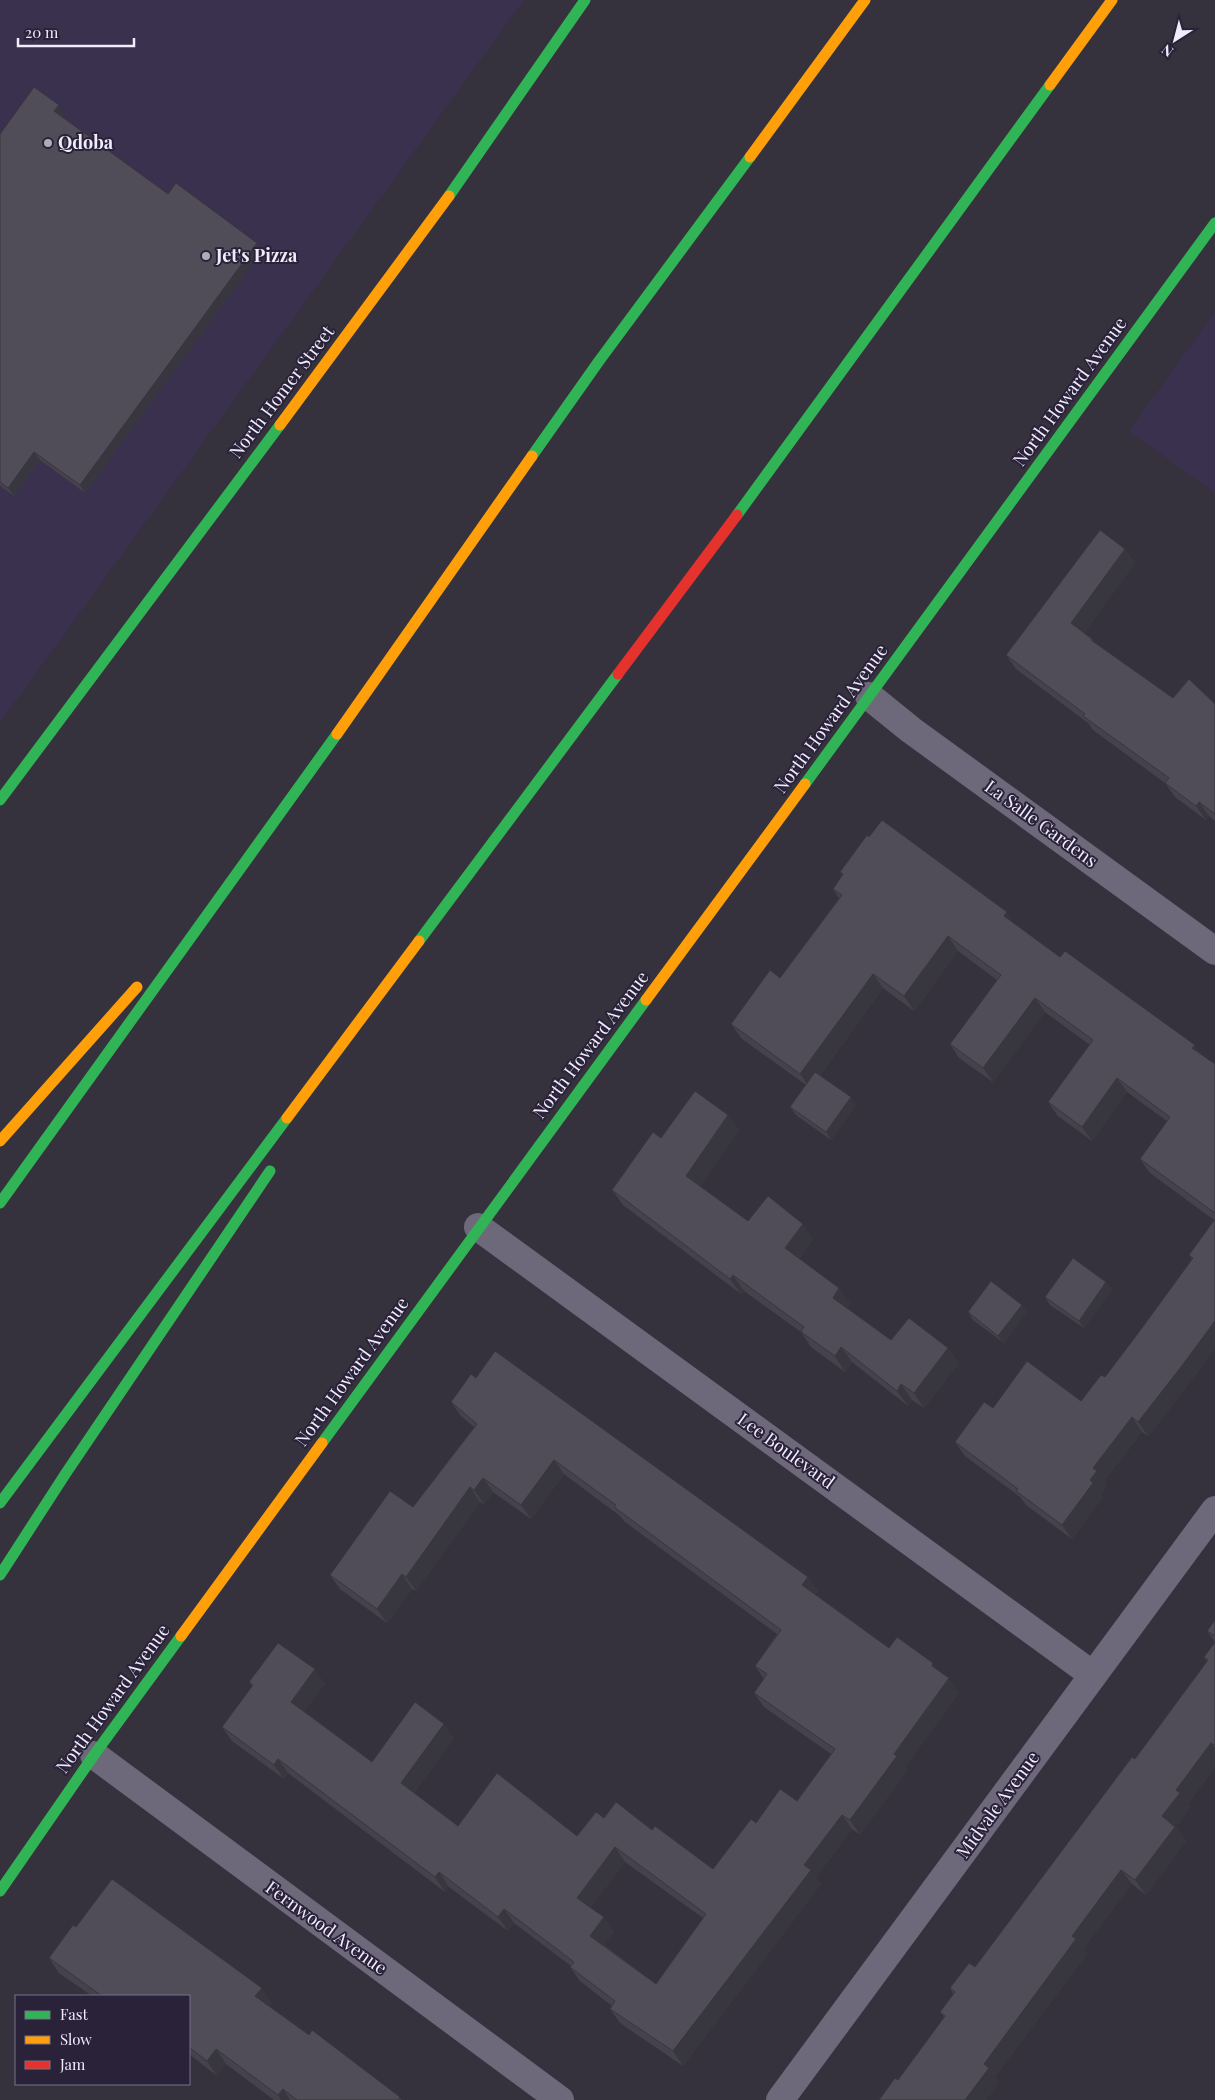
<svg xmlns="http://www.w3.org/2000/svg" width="1215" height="2100" font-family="'Playfair Display',serif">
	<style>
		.built { fill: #39314d }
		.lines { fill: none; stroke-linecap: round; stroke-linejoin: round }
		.street { stroke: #6d687a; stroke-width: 28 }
		.fast { stroke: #30b455; stroke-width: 11 }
		.slow { stroke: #ff9f0a; stroke-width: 11 }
		.jam { stroke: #e5322d; stroke-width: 11 }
		.wall { fill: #45424d; fill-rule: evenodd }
		.shaded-wall { fill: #38363e }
		.building { fill: #504d59; stroke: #38363e; fill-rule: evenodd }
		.poi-dot { fill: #afabba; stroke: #292239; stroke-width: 2 }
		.labels { text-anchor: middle; stroke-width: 4; stroke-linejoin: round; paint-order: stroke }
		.poi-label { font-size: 18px; font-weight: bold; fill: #f0ecfc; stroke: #292239; text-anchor: start }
		.street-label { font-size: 18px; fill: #f0ecfc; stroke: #292239 }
	</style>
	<rect width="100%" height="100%" fill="#35323e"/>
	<g class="built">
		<path d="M0,0H524L0,723Z"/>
		<path d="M1215,312V493L1129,431Z"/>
	</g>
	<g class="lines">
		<g class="street">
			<path d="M869,696L911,730L1215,951"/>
			<path d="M478,1227L1093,1675"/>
			<path d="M94,1755L560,2100"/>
			<path d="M780,2100L1215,1510"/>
		</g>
		<g class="fast">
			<path d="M449,196L585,0"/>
			<path d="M532,456L599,361L750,157"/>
			<path d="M737,515L1050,85"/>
			<path d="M805,784L1215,223"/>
			<path d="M0,800L280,425"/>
			<path d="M419,941L618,674"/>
			<path d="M0,1203L337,734"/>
			<path d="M322,1443L646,1000"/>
			<path d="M0,1503L287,1118"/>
			<path d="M0,1575L66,1473L270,1171"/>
			<path d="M0,1891L94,1755L181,1636"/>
		</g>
		<g class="slow">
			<path d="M1050,85L1112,0"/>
			<path d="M750,157L865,0"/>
			<path d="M280,425L449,196"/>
			<path d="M337,734L532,456"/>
			<path d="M646,1000L805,784"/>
			<path d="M287,1118L419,941"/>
			<path d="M0,1141L137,987"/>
			<path d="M181,1636L322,1443"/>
		</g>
		<path class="jam" d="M618,674L737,515"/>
	</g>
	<g class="wall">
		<path d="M64,113L62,117L168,194L257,243L262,251L85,493L40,460L14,496L0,486V134Z"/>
		<path d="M1125,549L1135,563L1084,633L1092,639L1095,643L1173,698L1215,704V821L1209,816L1206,820L1175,797L1165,783L1093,730L1088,723L1016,669L1006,655Z"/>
		<path d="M840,872L1014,924L1060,957L1215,1064V1348L1191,1381L1148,1436L1142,1432L1104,1481L1107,1485L1101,1494L1103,1497L1072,1539L1026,1505L1020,1497L965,1456L955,1442L993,1408L1081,1401L1105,1377L1139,1332L1192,1259L1189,1255L1214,1220L1150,1173L1140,1159L1167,1121L1127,1092L1092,1141L1058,1116L1048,1102L1090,1045L1045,1012L993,1082L959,1058L950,1044L997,980L958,951L914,1011L883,988L820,1075L856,1105L831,1140L796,1115L790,1107L806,1085L741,1038L731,1024L780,978L839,898L833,889L842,875Z"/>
		<path d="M728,1115L739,1130L700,1186L748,1221L813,1239L799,1259L850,1303L847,1308L891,1340L948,1348L959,1363L924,1408L912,1400L908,1406L852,1362L845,1372L811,1347L801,1332L744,1291L741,1294L623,1205L612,1190L661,1138Z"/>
		<path d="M1106,1282L1112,1289L1084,1328L1050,1305L1045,1297Z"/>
		<path d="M968,1312H1027L1004,1343L973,1320Z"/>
		<path d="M476,1378L808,1577L818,1591L815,1594L889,1648L939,1671L959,1693L905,1767L907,1770L860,1835L852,1829L816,1877L821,1884L683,2066L620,2023L610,2009L612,2006L580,1981L570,1967L571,1966L514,1923L508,1931L449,1887L445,1892L288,1773L284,1779L232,1741L222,1727L252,1686L249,1682L325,1684L304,1711L372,1762L454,1738L414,1793L458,1826L577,1836L604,1818L652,1830L713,1869L756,1823L797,1801L831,1754L764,1707L754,1693L764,1679L755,1666L777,1634L625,1522L620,1516L564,1474L531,1519L493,1492L484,1504L480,1502L416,1591L412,1589L387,1623L340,1589L330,1575L413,1507L474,1427L461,1416L451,1402ZM625,1862L703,1918L656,1984L604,1945L614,1932L590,1908Z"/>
		<path d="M1215,1620V1767L1188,1804L1190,1807L1176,1827L1186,1841L1146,1895L1132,1884L1083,1949L1087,1954L995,2077L999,2083L986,2100H879L898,2080L944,2017L940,2012L953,1994L950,1988L975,1967L1135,1759L1207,1662L1204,1657L1215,1642L1207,1631Z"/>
		<path d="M76,1927L272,2003L269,2006L402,2100H274L226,2064L217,2076L189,2054V1996H92L59,1973L49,1958Z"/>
	</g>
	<g class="shaded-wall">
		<path d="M59,105L64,113L60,119L54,111Z"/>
		<path d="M257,243L262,251L85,493L80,485Z"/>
		<path d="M34,452L40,460L14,496L8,488Z"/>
		<path d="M1125,549L1135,563L1081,638L1071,623Z"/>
		<path d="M1199,802L1209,816L1206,820L1196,806Z"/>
		<path d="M1007,912L1016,926L1004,916Z"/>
		<path d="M948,936L958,951L914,1011L904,996Z"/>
		<path d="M873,974L883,988L810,1088L800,1074Z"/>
		<path d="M1035,998L1045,1012L993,1082L983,1068Z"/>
		<path d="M1195,1045L1205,1059L1192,1048Z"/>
		<path d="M1117,1078L1127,1092L1092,1141L1082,1127Z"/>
		<path d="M851,1097L856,1105L831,1140L826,1132Z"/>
		<path d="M728,1115L739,1130L697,1191L686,1176Z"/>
		<path d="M803,1224L813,1239L795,1264L785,1248Z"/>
		<path d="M733,1275L744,1291L741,1294L730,1279Z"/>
		<path d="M1106,1282L1112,1289L1084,1328L1079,1321Z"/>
		<path d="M839,1288L850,1303L843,1313L833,1298Z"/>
		<path d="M1022,1305L1027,1312L1004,1343L998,1336Z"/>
		<path d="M1215,1321V1348L1191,1381L1148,1436L1138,1422Z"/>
		<path d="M841,1347L852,1362L845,1372L835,1356Z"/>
		<path d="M948,1348L959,1363L924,1408L914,1393Z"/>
		<path d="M901,1384L912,1400L908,1406L897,1391Z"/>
		<path d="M1132,1417L1142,1432L1104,1481L1107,1485L1101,1494L1103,1497L1072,1539L1062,1525L1090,1480L1093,1468Z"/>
		<path d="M554,1460L564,1474L531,1519L521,1505Z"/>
		<path d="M483,1478L493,1492L484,1504L474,1490Z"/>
		<path d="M470,1487L480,1502L416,1591L406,1577Z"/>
		<path d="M402,1574L412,1589L387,1623L377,1609Z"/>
		<path d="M808,1577L818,1591L812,1599L802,1585Z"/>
		<path d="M933,1663L943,1678L932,1666Z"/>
		<path d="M315,1669L325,1684L301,1716L291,1702Z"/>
		<path d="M949,1678L959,1693L905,1767L907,1770L860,1835L850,1820L894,1754Z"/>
		<path d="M444,1724L454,1738L411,1797L401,1783Z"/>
		<path d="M1211,1743L1215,1748V1767L1188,1804L1190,1807L1176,1827L1186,1841L1146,1895L1135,1880L1162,1816L1176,1790Z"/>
		<path d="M278,1759L288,1773L284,1779L274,1765Z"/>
		<path d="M842,1815L852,1829L816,1877L821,1884L683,2066L673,2051L804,1865Z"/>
		<path d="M615,1847L625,1862L587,1912L577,1898Z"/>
		<path d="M1121,1870L1132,1884L1083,1949L1087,1954L995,2077L999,2083L986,2100H965L984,2064L1072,1936Z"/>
		<path d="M439,1872L449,1887L445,1892L435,1877Z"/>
		<path d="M504,1909L514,1923L508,1931L498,1917Z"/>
		<path d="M604,1917L614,1932L600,1950L590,1936Z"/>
		<path d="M262,1988L272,2003L266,2011L255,1996Z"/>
		<path d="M216,2049L226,2064L217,2076L207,2061Z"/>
		<path d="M283,2089L290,2100H281L278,2095Z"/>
	</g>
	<g class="building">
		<path d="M34,87L59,105L54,111L168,194L176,183L257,243L80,485L34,452L8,488L0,482V134Z"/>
		<path d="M1100,530L1125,549L1071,623L1092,639L1091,640L1173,698L1189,679L1215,704V814L1199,802L1196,806L1165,783L1169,778L1083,716L1085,714L1006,655Z"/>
		<path d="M882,820L1007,912L1004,916L1060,957L1065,951L1195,1045L1192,1048L1215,1064V1213L1140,1159L1170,1117L1117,1078L1082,1127L1048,1102L1093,1040L1035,998L983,1068L950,1044L1001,975L948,936L904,996L873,974L800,1074L731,1024L770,970L780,978L842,895L833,889L843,874L840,872L867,835L869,837Z"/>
		<path d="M815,1072L851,1097L826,1132L790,1107Z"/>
		<path d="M695,1091L728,1115L686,1176L748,1221L768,1196L803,1224L785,1248L839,1288L833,1298L891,1340L909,1318L948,1348L914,1393L901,1384L897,1391L841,1347L835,1356L801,1332L804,1327L733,1275L730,1279L612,1190L653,1132L661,1138Z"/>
		<path d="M1215,1219V1321L1181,1367L1138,1422L1132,1417L1093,1468L1097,1471L1090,1480L1093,1483L1062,1525L1016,1491L1018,1489L955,1442L984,1402L993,1408L1027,1361L1081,1401L1101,1375L1105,1377L1139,1332L1193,1258L1189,1255Z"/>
		<path d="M1073,1258L1106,1282L1079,1321L1045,1297Z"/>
		<path d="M991,1281L1022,1305L998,1336L968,1312Z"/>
		<path d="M495,1351L808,1577L802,1585L889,1648L897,1637L933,1663L932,1666L949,1678L894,1754L897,1756L850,1820L842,1815L804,1865L811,1870L673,2051L610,2009L615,2001L570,1967L574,1962L504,1909L498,1917L439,1872L435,1877L278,1759L274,1765L222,1727L253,1685L249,1682L278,1643L315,1669L291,1702L372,1762L415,1702L444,1724L401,1783L458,1826L497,1773L577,1836L596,1812L604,1818L616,1802L652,1830L655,1826L713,1869L751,1819L756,1823L780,1789L797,1801L835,1749L754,1693L767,1674L755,1666L781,1630L614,1507L616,1505L554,1460L521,1505L483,1478L474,1490L470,1487L406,1577L402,1574L377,1609L330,1575L390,1491L413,1507L477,1424L451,1402L471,1374L476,1378ZM615,1847L706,1914L656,1984L590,1936L604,1917L577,1898Z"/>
		<path d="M1215,1620V1636L1207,1631Z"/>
		<path d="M1215,1642V1744L1214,1745L1211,1743L1176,1790L1180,1793L1162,1816L1175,1827L1135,1880L1121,1870L1072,1936L1076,1939L984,2064L989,2068L965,2100H879L895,2078L898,2080L945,2016L940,2012L955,1992L950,1988L969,1963L975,1967L1132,1757L1135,1759L1208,1660L1204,1657Z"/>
		<path d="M112,1879L262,1988L255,1996L309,2035L312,2030L400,2097L398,2100H297L283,2089L278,2095L216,2049L207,2061L189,2047V1996H102L49,1958L73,1925L76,1927Z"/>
	</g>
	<g class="poi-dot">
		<circle cx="48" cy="143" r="5"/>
		<circle cx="206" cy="256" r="5"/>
	</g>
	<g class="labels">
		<g class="poi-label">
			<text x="58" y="149">Qdoba</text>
			<text x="216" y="262">Jet's Pizza</text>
		</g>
		<g class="street-label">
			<text transform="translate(282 392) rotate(-53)" y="6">North Homer Street</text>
			<text transform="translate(1070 392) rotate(-54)" y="6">North Howard Avenue</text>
			<text transform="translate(831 719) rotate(-54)" y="6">North Howard Avenue</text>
			<text transform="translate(1041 824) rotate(36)" y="6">La Salle Gardens</text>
			<text transform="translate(591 1045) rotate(-53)" y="6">North Howard Avenue</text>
			<text transform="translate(352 1372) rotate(-54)" y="6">North Howard Avenue</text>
			<text transform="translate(786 1451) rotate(36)" y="6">Lee Boulevard</text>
			<text transform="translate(113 1699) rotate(-54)" y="6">North Howard Avenue</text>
			<text transform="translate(998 1805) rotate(-54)" y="6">Midvale Avenue</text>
			<text transform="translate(326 1928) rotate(36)" y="6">Fernwood Avenue</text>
		</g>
	</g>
	<rect x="15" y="1995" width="175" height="90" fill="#292239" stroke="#797387"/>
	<rect x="25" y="2011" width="25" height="8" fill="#30b455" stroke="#797387"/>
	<text x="60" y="2020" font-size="15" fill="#f0ecfc">Fast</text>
	<rect x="25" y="2036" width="25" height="8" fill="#ff9f0a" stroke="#797387"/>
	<text x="60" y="2045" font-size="15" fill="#f0ecfc">Slow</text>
	<rect x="25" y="2061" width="25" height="8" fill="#e5322d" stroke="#797387"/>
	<text x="60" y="2070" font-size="15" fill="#f0ecfc">Jam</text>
	<g transform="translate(1175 40) rotate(216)" stroke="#292239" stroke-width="4" paint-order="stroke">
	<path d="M0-4L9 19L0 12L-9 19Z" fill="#f0ecfc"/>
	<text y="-8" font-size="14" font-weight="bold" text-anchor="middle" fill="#f0ecfc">N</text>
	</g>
	<path d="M18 38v8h116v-8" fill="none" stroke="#f0ecfc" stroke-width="2.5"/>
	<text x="25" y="38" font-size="15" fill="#f0ecfc" stroke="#292239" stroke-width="4" paint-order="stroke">20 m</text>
</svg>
